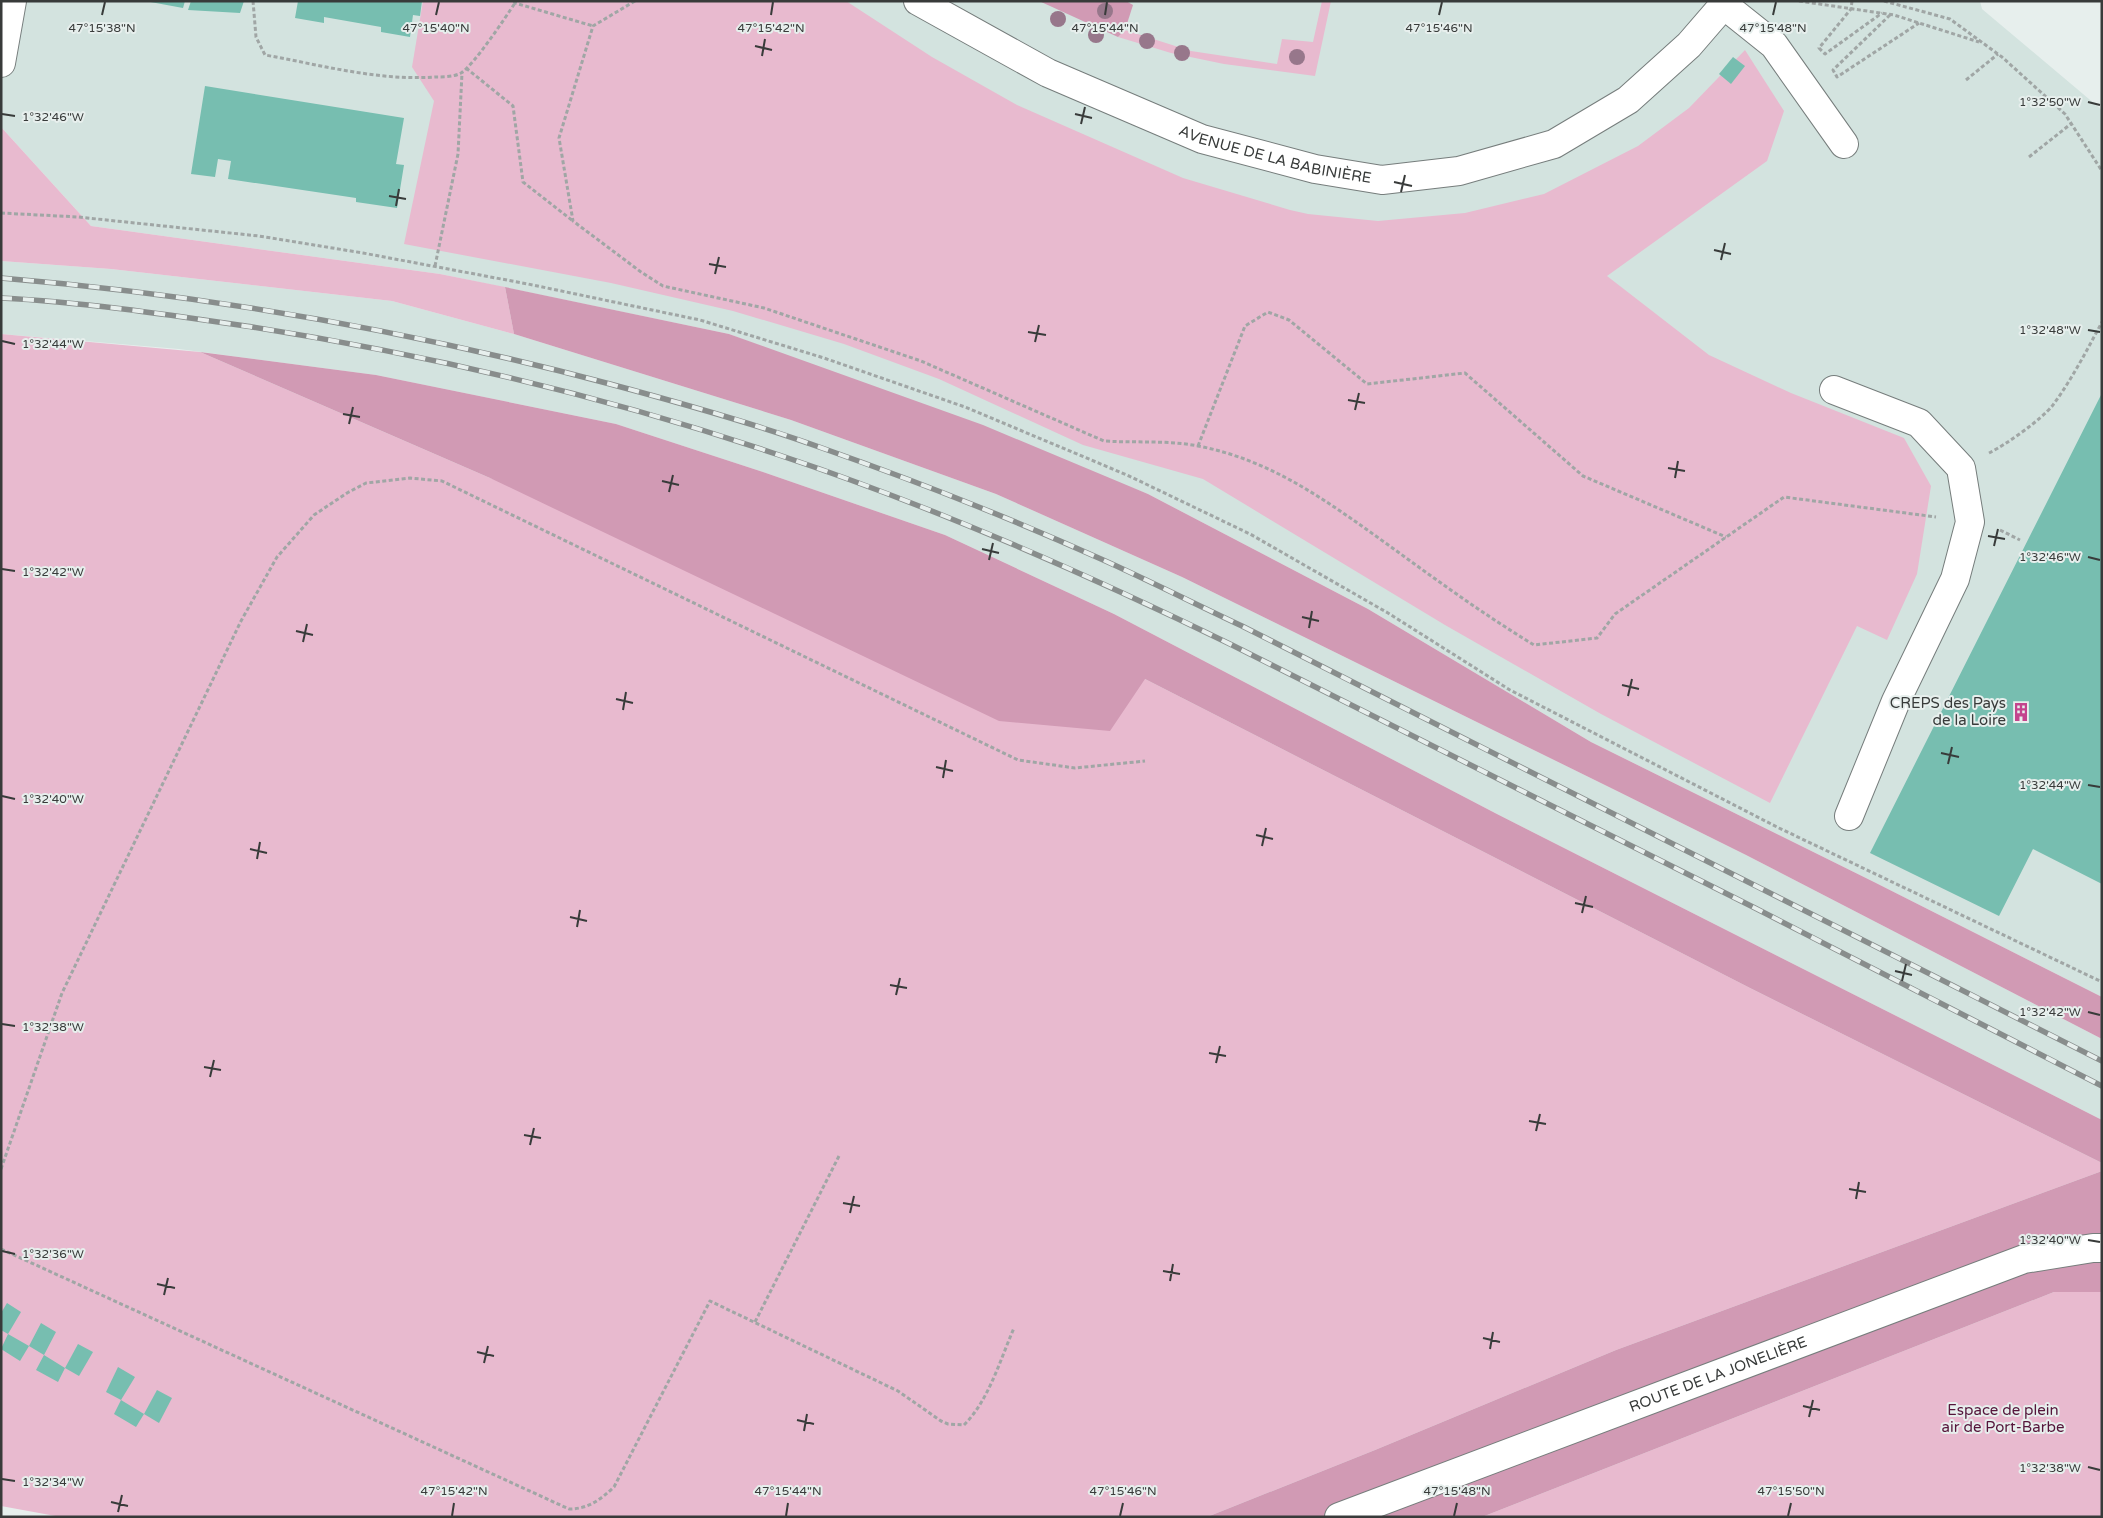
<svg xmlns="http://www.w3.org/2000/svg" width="2103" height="1518" font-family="'Varela Round',sans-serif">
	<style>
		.built { fill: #d3e3df }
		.green { fill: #e8bacf }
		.forest { fill: #d19ab4 }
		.building { fill: #77beb0 }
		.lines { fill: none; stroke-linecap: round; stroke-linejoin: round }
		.minor-casing { stroke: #767d7c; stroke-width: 30 }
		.path { stroke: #a0a6a5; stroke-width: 3; stroke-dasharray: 4 2.5; stroke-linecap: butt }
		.minor { stroke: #fff; stroke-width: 28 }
		.rail-casing { stroke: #888d8c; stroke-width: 5.5 }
		.rail { stroke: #e7efed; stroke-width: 4; stroke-dasharray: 11; stroke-linecap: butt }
		.tree { fill: #97778b }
		.ticks { fill: none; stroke: #383b3a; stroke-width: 2 }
		.labels { text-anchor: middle; stroke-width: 4; stroke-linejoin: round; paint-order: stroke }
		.street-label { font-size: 15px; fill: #383b3a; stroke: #e7efed }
		.poi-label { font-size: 15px; fill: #383b3a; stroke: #e7efed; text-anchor: end }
		.park-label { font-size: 15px; fill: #56153b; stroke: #e7efed }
		.ticks-label { font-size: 12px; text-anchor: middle; fill: #383b3a; stroke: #e7efed; stroke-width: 4; stroke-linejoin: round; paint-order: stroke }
	</style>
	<rect width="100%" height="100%" fill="#e7efed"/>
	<g class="built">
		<path d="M1,1H1980L1982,9L2102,110V997L1874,882L1591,742L1368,609L1148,494L729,334L440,274L91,226L1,127Z"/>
		<path d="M1,261L111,269L392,301L514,334L791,420L996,494L1182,577L1613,789L1746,855L2102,1039V1120L1495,813L1114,614L945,535L763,472L616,424L376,375L179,349L1,334Z"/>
	</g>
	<g class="green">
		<path d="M423,1H846L932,57L1017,105L1183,178L1290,210L1308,214L1378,221L1465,213L1544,194L1638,146L1689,108L1745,50L1784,111L1767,161L1607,276L1709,355L1791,393L1904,438L1931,486L1917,574L1887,640L1857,626L1770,803L1601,714L1445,625L1203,479L1083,445L939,379L844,344L733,311L611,283L404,244L434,101L412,67Z"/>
		<path d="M1322,1H1331L1315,76L1224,64L1171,53L1118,37L1125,30L1191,51L1277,64L1282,39L1313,42Z"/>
		<path d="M1,127L91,226L440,274L505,287L514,334L392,301L111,269L1,261Z"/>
		<path d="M1,334L200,352L490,478L1145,679L1750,988L2102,1163V1171L1616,1350L1375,1450L1207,1517H61L1,1506Z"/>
		<path d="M2054,1292H2102V1517H1482Z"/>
	</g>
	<g class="forest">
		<path d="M1039,1H1126L1133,5L1125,30L1118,37Z"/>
		<path d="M505,287L729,334L983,425L1148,494L1368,609L1591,742L1874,882L2102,997V1039L1746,855L1613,789L1182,577L996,494L791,420L514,334Z"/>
		<path d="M200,352L376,375L616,424L763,472L945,535L1114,614L1495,813L2102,1120V1163L1750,988L1145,679L1110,731L999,721L490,478Z"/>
		<path d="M2102,1171V1292H2054L1482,1517H1207L1375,1450L1616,1350Z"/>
	</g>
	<g class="building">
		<path d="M145,1H185L183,8Z"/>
		<path d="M191,1H244L240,13L188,10Z"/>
		<path d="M298,1H422L420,16L413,15L410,37L381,32V27L324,17V23L295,18Z"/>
		<path d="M1733,57L1745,66L1731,84L1719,74Z"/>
		<path d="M205,86L404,118L396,164L404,165L397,208L356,202V198L228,179L231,161L218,159L215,177L191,174Z"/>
		<path d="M2102,393V884L2033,849L1999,916L1870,853Z"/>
		<path d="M7,1303L21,1312L8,1334L1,1330V1313Z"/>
		<path d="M41,1323L56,1332L44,1355L65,1368L58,1382L36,1370L44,1355L29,1346Z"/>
		<path d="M8,1334L29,1346L20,1361L1,1349Z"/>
		<path d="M78,1344L93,1352L79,1376L65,1368Z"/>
		<path d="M118,1367L135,1377L121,1400L106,1392Z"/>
		<path d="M157,1390L172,1398L159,1423L144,1414Z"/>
		<path d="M121,1400L144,1414L136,1427L114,1414Z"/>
	</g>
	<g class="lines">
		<g class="minor-casing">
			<g id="minor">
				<path id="s1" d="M918,1L1048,73L1202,139L1315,169L1382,180L1459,171L1554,144L1628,100L1689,45L1727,1"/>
				<path d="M1724,5L1774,45L1844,144"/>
				<path d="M1,63L12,1"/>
				<path d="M1834,390L1919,423L1961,468L1970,522L1955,579L1896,701L1849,816"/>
				<path id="s2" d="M1339,1517L2024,1259L2093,1248H2102"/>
			</g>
		</g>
		<g class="path">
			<path d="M253,1L256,37L265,55C321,65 378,81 435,77C443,77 454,77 461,73C474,65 505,18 515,3"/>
			<path d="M514,1L515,3L593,26"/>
			<path d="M635,1L593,26L559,138L573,221L641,272L663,286L764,308L921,361L1104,441C1136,443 1167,440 1198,446C1272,460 1328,502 1387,544C1435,579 1483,614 1534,645L1597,638L1615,614L1784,497L1936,517"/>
			<path d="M1799,1L1894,15L1979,42"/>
			<path d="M1852,1L1851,9L1819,48L1825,54L1882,13"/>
			<path d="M1884,1L1950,19L2002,57L2065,114L2102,171"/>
			<path d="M1890,15L1833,70L1837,77L1919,23"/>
			<path d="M466,68L513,106L523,182L573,221"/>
			<path d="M1966,80L1998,54"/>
			<path d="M2029,157L2072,123"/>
			<path d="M1,213L78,217L259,236L363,253L528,284L700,320L824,358L965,407L1127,475L1250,534L1388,613L1510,690L1779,828L2102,982"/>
			<path d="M435,266L458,154L462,73"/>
			<path d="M1198,446L1245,326L1268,312L1289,320L1367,384L1465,373L1583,476L1726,537"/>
			<path d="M1989,453C2007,444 2041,420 2053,405C2072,379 2087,350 2102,322"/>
			<path d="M2000,530L2020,540"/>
			<path d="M1,1169L62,993L241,621L277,557L314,515L347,493L366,483L410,478L442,481L1018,760L1075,768L1145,761"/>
			<path d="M1,1249L569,1509C588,1509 600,1500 614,1487L710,1301L898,1391L941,1421L948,1424L964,1425C989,1400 1000,1360 1014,1328"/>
			<path d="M755,1322L839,1156"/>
		</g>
		<use href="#minor" class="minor"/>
		<g class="rail-casing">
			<g id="rail">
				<path d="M1,278C207,295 411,331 610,384C681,403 753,423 822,448C916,481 1010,518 1101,559C1148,580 1195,604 1242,626L2102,1061"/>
				<path d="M1,298C84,302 170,315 252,327C430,355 608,397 779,455C935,507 1085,573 1232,645L1755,908L2102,1086"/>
			</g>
		</g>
		<use href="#rail" class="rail"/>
	</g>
	<g class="tree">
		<circle cx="1105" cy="11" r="8"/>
		<circle cx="1058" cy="19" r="8"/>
		<circle cx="1096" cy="35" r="8"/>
		<circle cx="1147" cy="41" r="8"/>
		<circle cx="1182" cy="53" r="8"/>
		<circle cx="1297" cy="57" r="8"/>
	</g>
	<path class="ticks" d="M102,15L105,2M436,15L439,2M771,15L773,2M1105,15L1107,2M1439,15L1442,2M1773,15L1776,2M755,46L772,50M762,56L765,39M2088,102L2100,105M2,114L15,116M1075,114L1092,118M1081,124L1085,107M1394,182L1412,186M1401,192L1405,175M389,196L406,199M396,206L399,189M1714,250L1731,254M1721,260L1725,243M709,264L726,267M715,274L719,257M2088,330L2100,332M1028,332L1046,335M2,341L15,344M1035,342L1039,325M1348,400L1365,403M1355,410L1359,393M343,414L360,417M349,424L353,407M1668,468L1685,471M1675,478L1678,461M662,481L679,485M669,492L673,475M1988,536L2005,539M1994,546L1998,529M982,549L999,553M2088,557L2100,560M989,560L993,543M2,569L15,571M1302,617L1319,621M1309,628L1312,611M296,631L313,635M303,642L307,624M1622,685L1639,689M1628,696L1632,679M616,699L633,703M623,710L626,692M1941,753L1959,757M1948,764L1952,747M936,767L953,771M943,778L946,760M2088,785L2100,787M2,796L15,799M1256,835L1273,839M1262,846L1266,828M250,849L267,853M257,859L260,842M1575,903L1593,907M1582,913L1586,896M570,917L587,921M577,927L580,910M1895,971L1912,975M1902,981L1906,964M890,985L907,988M896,995L900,978M2088,1012L2100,1015M2,1024L15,1026M1209,1053L1226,1056M1216,1063L1220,1046M204,1067L221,1070M210,1077L214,1060M1529,1121L1546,1124M1536,1131L1540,1114M524,1135L541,1138M530,1145L534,1128M1849,1189L1866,1192M1856,1199L1859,1182M843,1203L860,1206M850,1213L854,1196M2088,1240L2100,1242M2,1251L15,1254M1163,1271L1180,1274M1170,1281L1173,1264M157,1284L175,1288M164,1295L168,1278M1483,1338L1500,1342M1490,1349L1493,1332M477,1352L494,1356M484,1363L488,1346M1803,1406L1820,1410M1809,1417L1813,1400M797,1420L814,1424M804,1431L807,1414M2088,1467L2100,1470M2,1479L15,1481M111,1502L128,1506M118,1512L122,1495M452,1516L454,1503M786,1516L788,1503M1120,1516L1123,1503M1454,1516L1457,1503M1788,1516L1791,1503"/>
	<defs>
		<g id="building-bare" transform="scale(1.5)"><path d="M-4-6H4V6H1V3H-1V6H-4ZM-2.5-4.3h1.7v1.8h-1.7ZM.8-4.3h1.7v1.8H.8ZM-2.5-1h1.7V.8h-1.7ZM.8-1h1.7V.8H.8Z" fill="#c4448d" stroke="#e7efed" stroke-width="2.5" paint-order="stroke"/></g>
	</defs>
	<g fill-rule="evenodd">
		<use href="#building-bare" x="2021" y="712"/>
	</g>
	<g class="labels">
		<g class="street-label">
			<text dy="5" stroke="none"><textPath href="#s1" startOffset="391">AVENUE DE LA BABINIÈRE</textPath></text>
			<text dy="5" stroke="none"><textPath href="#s2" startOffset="405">ROUTE DE LA JONELIÈRE</textPath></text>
		</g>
		<g class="poi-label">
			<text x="2006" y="708">CREPS des Pays<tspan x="2006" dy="17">de la Loire</tspan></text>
		</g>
		<g class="park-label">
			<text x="2003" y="1415">Espace de plein<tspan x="2003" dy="17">air de Port-Barbe</tspan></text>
		</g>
	</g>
	<g class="ticks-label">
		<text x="102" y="32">47°15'38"N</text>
		<text x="436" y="32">47°15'40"N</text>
		<text x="771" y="32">47°15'42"N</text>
		<text x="1105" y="32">47°15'44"N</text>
		<text x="1439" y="32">47°15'46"N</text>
		<text x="1773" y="32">47°15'48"N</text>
		<text x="2050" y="106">1°32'50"W</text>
		<text x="53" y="121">1°32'46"W</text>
		<text x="2050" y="334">1°32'48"W</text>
		<text x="53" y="348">1°32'44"W</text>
		<text x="2050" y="561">1°32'46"W</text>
		<text x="53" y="576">1°32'42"W</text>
		<text x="2050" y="789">1°32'44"W</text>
		<text x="53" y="803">1°32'40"W</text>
		<text x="2050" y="1016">1°32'42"W</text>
		<text x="53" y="1031">1°32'38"W</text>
		<text x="2050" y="1244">1°32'40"W</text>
		<text x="53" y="1258">1°32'36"W</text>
		<text x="2050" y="1472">1°32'38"W</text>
		<text x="53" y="1486">1°32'34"W</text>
		<text x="454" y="1495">47°15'42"N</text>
		<text x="788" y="1495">47°15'44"N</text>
		<text x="1123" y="1495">47°15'46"N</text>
		<text x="1457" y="1495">47°15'48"N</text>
		<text x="1791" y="1495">47°15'50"N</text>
	</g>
	<rect width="2103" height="1518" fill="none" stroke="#383b3a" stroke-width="5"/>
</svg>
